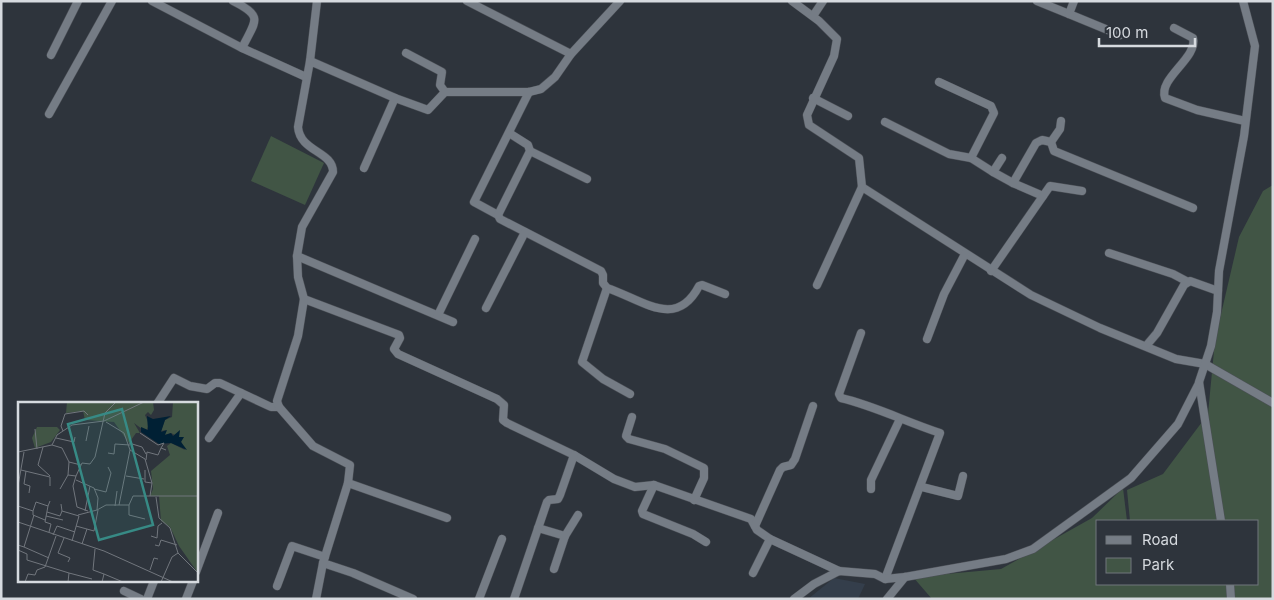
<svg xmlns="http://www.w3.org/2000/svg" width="1274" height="600" font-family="Inter,sans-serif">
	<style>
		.built { fill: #343e4b }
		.green { fill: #415545 }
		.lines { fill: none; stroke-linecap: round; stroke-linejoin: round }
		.minor-casing { stroke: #4c5057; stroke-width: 9 }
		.minor { stroke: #757c85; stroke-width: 8 }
		.inset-road { fill: none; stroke: #71767d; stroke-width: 1 }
		.view { fill: #378a85; fill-opacity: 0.15; stroke: #378a85; stroke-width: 2.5 }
		.inset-edge { fill: none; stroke: #d6dadf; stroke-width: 2.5 }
	</style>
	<rect width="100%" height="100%" fill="#2e343c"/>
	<path class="built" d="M834,578L865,584L858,599H808Z"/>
	<g class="green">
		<path d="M271,136L324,163L305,205L251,181Z"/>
		<path d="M1273,185V599H932L913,577L1001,569L1092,518L1123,488L1127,521H1098V584H1258V521H1130L1127,490L1163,474L1208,414L1215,340L1239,237L1263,191Z"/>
	</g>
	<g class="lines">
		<g class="minor-casing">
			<g id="minor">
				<path d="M152,1L242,48L306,77"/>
				<path d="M233,1C265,17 255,21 242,48"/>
				<path d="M467,1L571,54"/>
				<path d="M792,1L819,21L837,39L834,56L807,115L809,125L859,158L862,187L1031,295L1100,328L1176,359L1205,364L1273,403"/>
				<path d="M1037,1L1069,14"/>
				<path d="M1074,1L1069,14L1120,35"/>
				<path d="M813,16L823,1"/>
				<path d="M1174,28L1193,38C1198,58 1158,78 1165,98L1197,110L1245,121"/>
				<path d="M406,53L442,72L440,85L445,92"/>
				<path d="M51,55L78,1"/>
				<path d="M310,61L317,1"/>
				<path d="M939,82L991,106L994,113L971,158"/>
				<path d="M529,92L474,202L498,215L500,219L601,271L603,275V283L607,288C643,300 676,330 699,286L702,285L725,294"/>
				<path d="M813,98L848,116"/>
				<path d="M49,114L112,1"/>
				<path d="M885,122L949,154L971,158L993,172"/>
				<path d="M1051,142L1054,151L1193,208"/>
				<path d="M530,151L587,179"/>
				<path d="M1002,158L993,172L1013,183"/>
				<path d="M364,168L395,98"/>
				<path d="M1043,196L1013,183L1036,143L1042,140L1051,142L1060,129L1061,121"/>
				<path d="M498,215L530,151L528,145L509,133"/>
				<path d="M1109,253L1173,274L1188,282"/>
				<path d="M297,256L453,322"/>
				<path d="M991,271L1050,186L1082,191"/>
				<path d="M817,285L862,187"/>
				<path d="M607,288L582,362L603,379L630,394"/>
				<path d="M304,299L399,335L400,338L394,349L398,354L497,399L504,405L503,420L507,423L574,455L614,479L635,487L654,485L751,519L757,530L770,539L839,571"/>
				<path d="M486,308L525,232"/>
				<path d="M438,315L475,239"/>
				<path d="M861,333L839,394L841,398C875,406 906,422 940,433L885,579"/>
				<path d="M927,339L944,294L965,254"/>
				<path d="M1146,346L1157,333L1184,285L1190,281L1218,291"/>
				<path d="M157,404L174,378L190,386L207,389L215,383H220L271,407H279"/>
				<path d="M632,417L626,436L629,439L665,449L704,468V478L694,500"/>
				<path d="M209,438L241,393"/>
				<path d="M348,483L447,518"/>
				<path d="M654,485L642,511L643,514L693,534L706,542"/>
				<path d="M922,487L958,496L963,476"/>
				<path d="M871,489V480L900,419"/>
				<path d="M1221,521L1199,382L1211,346L1217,312L1219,271L1244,136L1255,46L1243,1"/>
				<path d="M755,526L780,470L783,467L791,465L795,459L813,406"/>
				<path d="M538,528L565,536"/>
				<path d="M323,563L353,573L413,599"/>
				<path d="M554,569L565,536L578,515"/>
				<path d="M196,572L218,513"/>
				<path d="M753,573L770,539"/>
				<path d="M1230,584L1231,599"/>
				<path d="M277,586L292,546L325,557"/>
				<path d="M124,591L141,599"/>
				<path d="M147,599L154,581"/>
				<path d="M186,599L193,581"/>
				<path d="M316,599L323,563L348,483L350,465L313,446L279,407L277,401L298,336L304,299L298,277L297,256L302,227L333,172C333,151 300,152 298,127L310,61L395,98L428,110L445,92H529L541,89L555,77L571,54L620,1"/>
				<path d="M479,599L502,539"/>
				<path d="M514,599L547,502L549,500L558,499L560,495L574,455"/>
				<path d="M794,599L814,584L839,571L875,574L885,579L905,577L1006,559L1033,549L1131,478L1178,424L1199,383"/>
				<path d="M887,599L905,577"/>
			</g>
		</g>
		<use href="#minor" class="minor"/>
	</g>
	<g transform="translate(18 402)">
		<rect width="180" height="180" fill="#2e343c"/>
		<path d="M49,0H135L136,8L133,13L130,10L127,13L131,22L128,30L116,21L122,31H118L111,41L96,20L67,18L65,9L48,11ZM155,0H180V171L161,144L152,125L143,119L141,94H132L135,87L133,69L152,53L149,44L153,41L167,48L161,35L153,31L146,33L148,28L143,29L147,18L154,15ZM19,25H39L42,28L33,40L17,46L14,36Z" fill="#415545"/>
		<path d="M129,14L135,17L153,14L147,18L143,30L149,28L147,33L153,31L155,34L162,28L161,35H166L163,40L169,48L153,41L141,42L123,30V25L130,28Z" fill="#002034"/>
		<path class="inset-road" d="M88,20L106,31L112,48L127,57L134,81L132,94M17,27L19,47M45,29L43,24L47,12L66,9L70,13M122,31L140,43L146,41L143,46M38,36L56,40L57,35M68,39L71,24M111,41L124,45L128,52M34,43L44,46L51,60L63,63M25,45L20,63L32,74M0,50L34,43L39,33L54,23L86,19L126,0M90,51L96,52L97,42L112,43M128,58L129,50L140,53L143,46L148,48M51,60L50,73L58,74M3,68L32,75V84M127,68V80L134,81M8,69L6,82L12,84L11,91M108,74L126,77M58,78L76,86L80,96L79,108L88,103H111L115,94H180M0,84L6,50M42,87L50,73M76,87L88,90L93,71L90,65M138,95L141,116L152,126L160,151M43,102L44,109L61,114L54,139M101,103L112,48M111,103V113L127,117M0,104L15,109L18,100L30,104L32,99M30,104L27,120L33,122L31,130M97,104L99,89M15,109V113L27,118M67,109L72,84M70,109L59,105L55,84L58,74L64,61L72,62L77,55L87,11L98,0M29,110L42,114L44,109M60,113L79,108M28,114L45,118M0,120L86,149L155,180M58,124L76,129L80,108M35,133L39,124L57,130M133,134L139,136L140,124L144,121M46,136L40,151L52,156L50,160M64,142L69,127M0,143L6,145L16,113M137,143L141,144L143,138L159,143M6,145L31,156M77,147L75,168L86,172L84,180M0,148L9,152V158L51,171L50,180M132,168L136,156L140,157M51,171L74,177M86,172L105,180M7,180L10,172L17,173L19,168L27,165L38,134M143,180L154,155L160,151L180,171"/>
		<path class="view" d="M104,7L135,123L81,138L50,22Z"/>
		<rect width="180" height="180" class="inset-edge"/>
	</g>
	<rect width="1274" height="600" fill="none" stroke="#d6dadf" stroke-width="5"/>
	<rect x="1096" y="520" width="162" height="65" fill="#2e343c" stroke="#71767d"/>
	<rect x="1106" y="536" width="25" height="8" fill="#757c85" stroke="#71767d"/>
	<text x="1142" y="545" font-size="15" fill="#d6dadf">Road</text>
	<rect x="1106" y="558" width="25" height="15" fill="#415545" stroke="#71767d"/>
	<text x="1142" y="570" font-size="15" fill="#d6dadf">Park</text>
	<path d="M1099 38v8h96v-8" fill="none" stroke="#d6dadf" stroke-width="2.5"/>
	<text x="1106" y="38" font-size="15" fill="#d6dadf" stroke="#2e343c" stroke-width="4" paint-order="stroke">100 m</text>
</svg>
